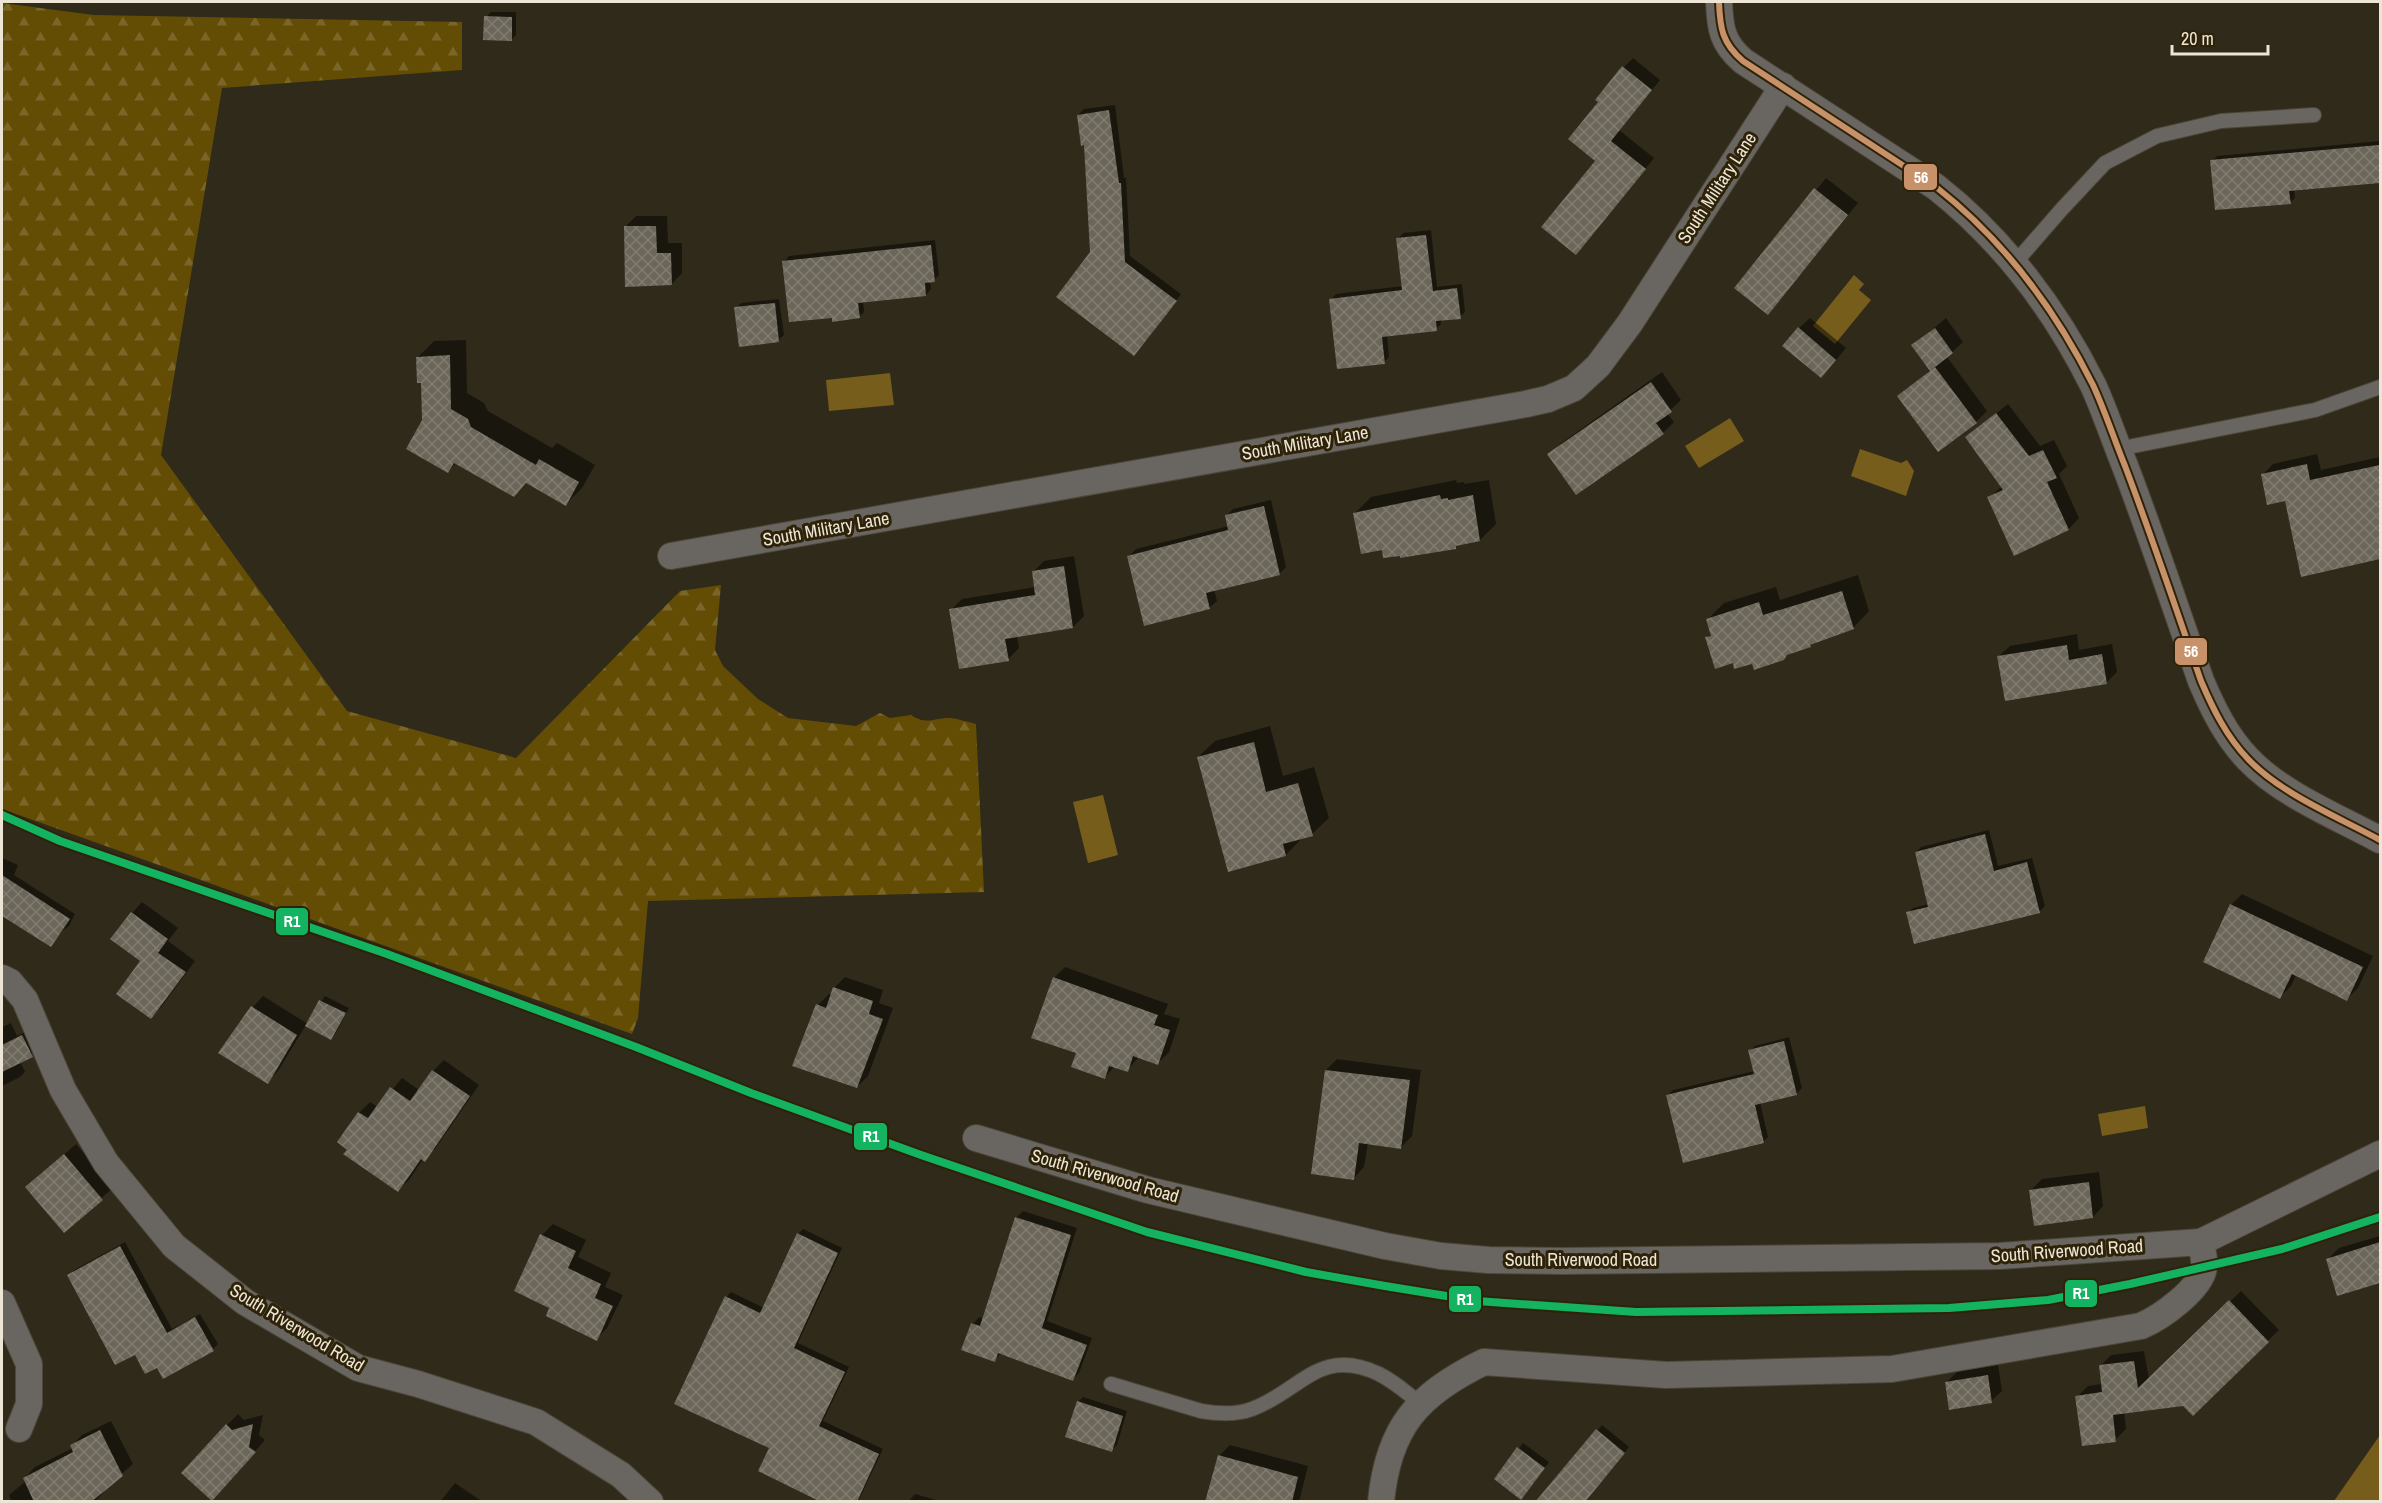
<svg xmlns="http://www.w3.org/2000/svg" width="2382" height="1503" font-family="'Archivo Narrow',sans-serif">
	<style>
		.forest { fill: url(#forest-firs) }
		.water { fill: #765d1c }
		.shadow { fill: #0007 }
		.building { fill: url(#building-cross-hatch) }
		.lines { fill: none; stroke-linecap: round; stroke-linejoin: round }
		.lane-casing { stroke: #4d473a; stroke-width: 16 }
		.street-casing { stroke: #4d473a; stroke-width: 28 }
		.lane { stroke: #696661; stroke-width: 14 }
		.street { stroke: #696661; stroke-width: 26 }
		.bus-1-casing { stroke: #2e2308; stroke-width: 10 }
		.bus-1 { stroke: #c7916a; stroke-width: 6 }
		.rail-1-casing { stroke: #2e2308; stroke-width: 12 }
		.rail-1 { stroke: #13b361; stroke-width: 8 }
		.labels { text-anchor: middle; stroke-width: 6; stroke-linejoin: round; paint-order: stroke }
		.street-label { font-size: 18px; fill: #ede6d6; stroke: #2e2308 }
		.line-badge { stroke: #2e2308; stroke-width: 2 }
		.badge-label { font-size: 16px; text-anchor: middle; font-weight: bold; fill: #fff }
	</style>
	<defs>
		<pattern id="forest-firs" width="22" height="20" patternUnits="userSpaceOnUse" patternTransform="scale(1.5)"><rect width="22" height="20" fill="#634c04"/><path d="M5 1l3.5 6h-7zM16 11l3.5 6h-7z" fill="#7a6628"/></pattern>
		<pattern id="building-cross-hatch" width="8" height="8" patternUnits="userSpaceOnUse" patternTransform="scale(1.5)"><rect width="8" height="8" fill="#6b6659"/><path d="M0 0l8 8M0 8l8-8" fill="none" stroke="#807c70"/></pattern>
	</defs>
	<rect width="100%" height="100%" fill="#302a1a"/>
	<path class="forest" d="M2,3L94,15L462,22V70L222,88L161,455L347,711L516,758L680,591L721,585L715,650L723,666L758,699L788,718L856,726L880,713L890,718L911,715C927,726 935,717 951,718C959,719 968,722 976,724L984,892L648,901L638,1018L632,1034L2,809Z"/>
	<g class="water">
		<path d="M1854,275L1864,284L1859,290L1871,300L1835,344L1813,326Z"/>
		<path d="M890,373L894,405L829,411L826,380Z"/>
		<path d="M1730,418L1744,441L1699,468L1685,446Z"/>
		<path d="M1860,449L1901,463L1907,460L1914,471L1906,496L1851,476Z"/>
		<path d="M1103,795L1118,855L1088,863L1073,802Z"/>
		<path d="M2145,1106L2148,1128L2102,1136L2098,1114Z"/>
		<path d="M2380,1435V1501H2334Z"/>
	</g>
	<g class="shadow">
		<path d="M491,12H516V35L511,40L486,17Z"/>
		<path d="M1633,58L1660,80L1619,130L1654,158L1585,243L1597,161L1600,102L1624,67Z"/>
		<path d="M1115,105L1124,178H1126L1130,256L1181,294L1140,349L1092,252L1086,143L1078,115L1084,109Z"/>
		<path d="M2380,141V181L2294,189L2295,198L2290,203L2212,161L2217,156Z"/>
		<path d="M1826,178L1858,203L1768,313L1736,287Z"/>
		<path d="M636,216H667L668,243H682V273L672,284L625,227Z"/>
		<path d="M1431,230L1437,287L1462,284L1465,312L1460,317L1441,319V324L1436,329L1387,335L1389,357L1384,362L1331,299L1336,294L1403,286L1398,239L1403,233Z"/>
		<path d="M935,240L939,275L934,280L930,281L931,289L926,295L863,301L864,312L859,317L833,316L784,262L789,256Z"/>
		<path d="M779,299L784,335L778,340L736,308L741,303Z"/>
		<path d="M1810,318L1846,348L1831,366L1799,328Z"/>
		<path d="M1946,318L1963,342L1947,357L1987,411L1976,422L1899,396L1931,369L1913,346Z"/>
		<path d="M466,340L467,393L484,403L488,411L552,448L557,443L595,465L582,488L566,504L528,482L514,495L456,463L448,471L424,420L422,382L418,357L434,341Z"/>
		<path d="M1662,372L1681,400L1667,413L1674,422L1663,433L1549,455L1560,444Z"/>
		<path d="M2008,404L2040,446L2054,440L2067,466L2059,474L2079,518L2069,529L2015,554L1989,498L2002,486L1966,437Z"/>
		<path d="M2317,454L2321,470L2380,457V558L2303,575L2286,499L2262,475L2273,464Z"/>
		<path d="M1456,480L1457,483L1464,482V484L1489,480L1496,524L1480,540L1459,544L1456,547L1383,549L1355,513L1371,497Z"/>
		<path d="M1271,500L1286,567L1279,574L1214,589L1217,601L1209,608L1129,556L1136,549L1229,526L1226,516L1233,509Z"/>
		<path d="M1074,556L1084,616L1073,627L1017,636L1019,648L1008,659L951,610L962,599L1036,587L1033,572L1044,561Z"/>
		<path d="M1858,575L1869,611L1853,628L1814,642L1810,646L1753,662H1734L1707,638L1712,633L1708,619L1724,603L1776,587L1780,600Z"/>
		<path d="M2077,634L2079,650L2112,644L2117,672L2106,683L1999,656L2010,646Z"/>
		<path d="M1270,726L1283,776L1314,767L1329,818L1312,834L1302,838L1286,855L1198,757L1215,741Z"/>
		<path d="M1989,830L1998,866L2032,858L2045,906L2040,911L1908,913L1913,908L1929,904L1916,852L1921,847Z"/>
		<path d="M2,858L18,865L14,875L75,914L69,926L62,931L51,945L33,917L2,903Z"/>
		<path d="M2242,894L2373,956L2358,988L2347,999L2296,975L2291,986L2280,997L2231,905Z"/>
		<path d="M142,902L178,928L168,941L195,961L162,1006L151,1017L132,913Z"/>
		<path d="M1065,967L1168,1004L1164,1014L1180,1019L1169,1052L1158,1063L1139,1057L1127,1070L1115,1066L1105,1077L1054,978Z"/>
		<path d="M845,977L883,990L879,1003L893,1008L868,1076L857,1087L818,1005L829,994L832,995L835,987Z"/>
		<path d="M263,996L308,1024L325,996L349,1008L336,1033L331,1038L306,1025L278,1071L267,1082L253,1007Z"/>
		<path d="M11,1023L17,1036L27,1031L37,1050L20,1061L25,1072L20,1077L2,1086V1027Z"/>
		<path d="M1789,1037L1802,1088L1796,1094L1760,1102L1768,1137L1763,1142L1668,1095L1673,1090L1755,1071L1750,1051L1755,1046Z"/>
		<path d="M1337,1059L1421,1070L1412,1136L1401,1147L1368,1143L1364,1167L1354,1178L1326,1070Z"/>
		<path d="M444,1060L479,1085L435,1149L423,1159L409,1180L398,1190L349,1149L359,1113L370,1102L378,1107L402,1078L419,1090L433,1071Z"/>
		<path d="M76,1144L113,1188L64,1230L27,1187Z"/>
		<path d="M2099,1172L2103,1206L2093,1217L2031,1190L2042,1179Z"/>
		<path d="M1023,1211L1077,1228L1047,1321L1092,1338L1079,1373L1072,1380L1001,1353L994,1361L973,1324L979,1317L984,1319L1016,1218Z"/>
		<path d="M553,1224L586,1240L578,1257L611,1273L605,1287L623,1295L607,1328L596,1339L551,1308L542,1235Z"/>
		<path d="M803,1229L842,1248L798,1343L849,1367L823,1421L883,1449L858,1502H825L771,1447L726,1297L731,1292L764,1308L798,1234Z"/>
		<path d="M2380,1236V1281L2338,1294L2328,1259L2339,1248Z"/>
		<path d="M125,1242L172,1329L200,1314L218,1344L213,1349L158,1366L69,1276L74,1270Z"/>
		<path d="M2241,1291L2279,1330L2193,1414L2183,1404L2124,1412L2126,1429L2115,1440L2077,1397L2088,1386L2102,1384L2100,1366L2111,1355L2144,1351L2149,1379Z"/>
		<path d="M1998,1365L2002,1391L1991,1401L1946,1383L1957,1372Z"/>
		<path d="M1083,1397L1127,1411L1117,1445L1112,1450L1078,1402Z"/>
		<path d="M238,1414L244,1420L263,1415L259,1435L265,1440L223,1488L227,1425Z"/>
		<path d="M111,1421L133,1464L103,1490L104,1492L94,1502H12L9,1495L26,1481L25,1478L35,1467L73,1448L71,1446L82,1435Z"/>
		<path d="M1602,1425L1629,1447L1584,1502L1546,1491Z"/>
		<path d="M1523,1443L1549,1462L1526,1493L1496,1478Z"/>
		<path d="M1230,1445L1308,1466L1299,1502H1207L1219,1456Z"/>
		<path d="M455,1483L483,1502H440Z"/>
		<path d="M915,1494L943,1502H908Z"/>
	</g>
	<g class="building">
		<path d="M484,16L512,17V41L483,40Z"/>
		<path d="M1622,66L1652,90L1611,141L1646,169L1576,255L1541,227L1595,161L1568,139L1598,102L1595,100Z"/>
		<path d="M1109,110L1119,183H1121L1125,262L1177,301L1134,356L1056,297L1090,252L1084,145L1081,146L1077,115Z"/>
		<path d="M2379,145L2380,183L2289,191L2291,204L2215,210L2210,160Z"/>
		<path d="M1814,188L1848,215L1768,315L1734,288Z"/>
		<path d="M624,226H656L657,253H671L672,285L625,287Z"/>
		<path d="M1426,235L1433,291L1457,288L1461,319L1436,321L1437,331L1382,337L1385,364L1337,369L1329,299L1402,290L1396,238Z"/>
		<path d="M931,245L935,282L925,283L926,296L858,303L860,318L832,322V318L789,322L782,261Z"/>
		<path d="M775,303L779,342L739,347L734,307Z"/>
		<path d="M1798,327L1836,360L1821,378L1782,346Z"/>
		<path d="M1935,328L1953,353L1930,371L1911,345Z"/>
		<path d="M450,355L451,409L468,419L471,427L536,465L539,459L579,482L566,506L526,483L514,497L454,463L448,473L406,449L422,420L421,383H417L416,357Z"/>
		<path d="M1935,367L1977,423L1938,452L1897,396Z"/>
		<path d="M1651,382L1672,412L1656,423L1664,434L1576,495L1547,454Z"/>
		<path d="M1996,413L2029,456L2043,450L2057,478L2047,482L2069,530L2014,556L1987,497L2003,490L1965,437Z"/>
		<path d="M2307,464L2310,480L2380,465V559L2301,577L2285,501L2267,505L2261,474Z"/>
		<path d="M1440,495L1441,499L1448,498V500L1473,495L1480,541L1456,546V549L1400,558V556L1383,558L1382,550L1361,554L1353,513Z"/>
		<path d="M1264,506L1280,575L1206,593L1210,609L1144,626L1127,556L1228,530L1225,515Z"/>
		<path d="M1064,566L1073,628L1005,639L1009,661L959,669L949,609L1035,595L1032,571Z"/>
		<path d="M1842,591L1854,629L1810,645L1811,647L1787,655L1784,660L1754,670L1752,664L1734,669L1733,663L1715,669L1705,637L1711,636L1706,619L1759,602L1763,615Z"/>
		<path d="M2067,645L2069,660L2102,654L2107,684L2005,701L1997,656Z"/>
		<path d="M1254,742L1266,792L1298,783L1313,836L1283,844L1286,856L1228,872L1197,757Z"/>
		<path d="M1985,834L1994,871L2027,862L2040,913L1914,944L1906,912L1928,907L1915,852Z"/>
		<path d="M2,875L70,919L51,947L2,916Z"/>
		<path d="M2230,904L2363,967L2347,1001L2292,974L2280,999L2203,962Z"/>
		<path d="M131,912L168,939L158,953L186,972L151,1019L116,994L140,961L110,939Z"/>
		<path d="M1053,977L1158,1015L1154,1025L1170,1030L1158,1065L1133,1056L1128,1072L1109,1066L1105,1079L1071,1067L1076,1053L1031,1038Z"/>
		<path d="M833,987L873,1001L869,1014L883,1019L857,1088L792,1066L816,1004L826,1008Z"/>
		<path d="M319,1000L346,1013L331,1040L305,1026Z"/>
		<path d="M251,1006L297,1035L268,1084L218,1053Z"/>
		<path d="M22,1035L33,1057L2,1072V1045Z"/>
		<path d="M1784,1041L1797,1095L1755,1105L1764,1143L1683,1163L1666,1095L1754,1074L1748,1050Z"/>
		<path d="M432,1070L470,1096L425,1162L421,1159L398,1192L343,1154L347,1150L337,1142L358,1112L368,1118L390,1087L410,1101Z"/>
		<path d="M1325,1070L1410,1080L1401,1149L1359,1143L1354,1180L1311,1174Z"/>
		<path d="M64,1154L103,1200L64,1233L25,1187Z"/>
		<path d="M2089,1182L2093,1218L2034,1226L2029,1190Z"/>
		<path d="M1015,1217L1071,1235L1042,1328L1087,1345L1073,1381L998,1353L995,1362L961,1350L971,1323L980,1326Z"/>
		<path d="M797,1233L838,1253L794,1348L845,1372L819,1426L879,1454L857,1502H821L758,1471L769,1448L674,1404L725,1296L760,1313Z"/>
		<path d="M540,1234L576,1251L568,1268L601,1284L595,1298L613,1306L597,1341L546,1316L549,1308L514,1291Z"/>
		<path d="M2380,1242V1283L2337,1296L2326,1259Z"/>
		<path d="M120,1246L167,1333L195,1317L214,1351L163,1379L157,1368L145,1374L135,1355L115,1365L67,1275Z"/>
		<path d="M2229,1300L2269,1342L2193,1416L2183,1406L2113,1415L2116,1442L2082,1446L2075,1396L2102,1392L2099,1365L2134,1361L2138,1388Z"/>
		<path d="M1988,1375L1992,1403L1949,1410L1945,1382Z"/>
		<path d="M1077,1401L1123,1416L1112,1452L1065,1437Z"/>
		<path d="M226,1424L232,1430L253,1424L249,1447L256,1452L212,1501L181,1473Z"/>
		<path d="M1596,1429L1625,1453L1585,1502H1535Z"/>
		<path d="M100,1430L123,1476L91,1502H34L23,1478L73,1452L70,1445Z"/>
		<path d="M1517,1447L1545,1468L1521,1500L1494,1479Z"/>
		<path d="M1218,1455L1298,1477L1292,1502H1205Z"/>
	</g>
	<g class="lines">
		<g class="lane-casing">
			<g id="lane">
				<path d="M2014,264L2061,210L2105,163L2157,136L2221,121L2314,115"/>
				<path d="M2118,449L2315,410L2380,387"/>
				<path d="M1111,1384L1201,1411C1218,1414 1236,1415 1252,1409C1301,1391 1319,1346 1379,1374C1395,1382 1408,1394 1421,1404"/>
			</g>
		</g>
		<g class="street-casing">
			<g id="street">
				<path d="M1719,2C1720,28 1722,43 1743,61L1936,187C2002,239 2055,309 2093,385C2105,411 2114,439 2125,466C2152,537 2176,609 2201,681C2213,709 2226,736 2248,759C2281,794 2338,817 2380,840"/>
				<path d="M671,556L1526,404L1548,399L1574,388L1598,366L1630,323L1783,86"/>
				<path d="M2,978L10,982L25,1000L63,1090L106,1163L174,1246L245,1302L358,1368L418,1384L536,1422L621,1475L650,1502"/>
				<path d="M976,1138L1148,1190L1385,1246L1441,1256L1488,1260L1563,1261L2000,1256L2201,1242L2380,1154"/>
				<path d="M2,1303L29,1364V1404L19,1429"/>
				<path d="M1381,1502C1388,1427 1418,1394 1484,1362L1666,1375L1892,1369L2141,1326C2160,1318 2203,1288 2204,1266C2205,1259 2202,1250 2201,1242"/>
			</g>
		</g>
		<use href="#lane" class="lane"/>
		<use href="#street" class="street"/>
		<g class="bus-1-casing">
			<path id="bus-1" d="M1719,2C1720,28 1722,43 1743,61L1936,187C2002,239 2055,309 2093,385C2105,411 2114,439 2125,466C2152,537 2176,609 2201,681C2213,709 2226,736 2248,759C2281,794 2338,817 2380,840"/>
		</g>
		<use href="#bus-1" class="bus-1"/>
		<g class="rail-1-casing">
			<path id="rail-1" d="M2,815L60,841L387,954L636,1047L751,1093L921,1155L1147,1232L1306,1272L1385,1286L1477,1301L1636,1312L1949,1308L2048,1300L2130,1284L2282,1249L2380,1217"/>
		</g>
		<use href="#rail-1" class="rail-1"/>
	</g>
	<g class="labels">
		<g class="street-label">
			<text transform="translate(1717 188) rotate(-57)" y="6">South Military Lane</text>
			<text transform="translate(1305 443) rotate(-10)" y="6">South Military Lane</text>
			<text transform="translate(826 529) rotate(-10)" y="6">South Military Lane</text>
			<text transform="translate(1105 1176) rotate(16)" y="6">South Riverwood Road</text>
			<text transform="translate(2067 1251) rotate(-4)" y="6">South Riverwood Road</text>
			<text x="1581" y="1266">South Riverwood Road</text>
			<text transform="translate(297 1328) rotate(31)" y="6">South Riverwood Road</text>
		</g>
	</g>
	<g class="line-badge">
		<rect x="1903" y="163" width="35" height="28" rx="6" fill="#c7916a"/>
		<rect x="2174" y="637" width="34" height="29" rx="6" fill="#c7916a"/>
		<rect x="275" y="907" width="34" height="29" rx="6" fill="#13b361"/>
		<rect x="853" y="1122" width="35" height="29" rx="6" fill="#13b361"/>
		<rect x="2064" y="1279" width="34" height="29" rx="6" fill="#13b361"/>
		<rect x="1448" y="1285" width="34" height="28" rx="6" fill="#13b361"/>
	</g>
	<g class="badge-label">
		<text x="1921" y="183">56</text>
		<text x="2191" y="657">56</text>
		<text x="292" y="927">R1</text>
		<text x="871" y="1142">R1</text>
		<text x="2081" y="1299">R1</text>
		<text x="1465" y="1305">R1</text>
	</g>
	<rect width="2382" height="1503" fill="none" stroke="#ede6d6" stroke-width="6"/>
	<path d="M2172 45v9h96v-9" fill="none" stroke="#ede6d6" stroke-width="3"/>
	<text x="2181" y="45" font-size="18" fill="#ede6d6" stroke="#2e2308" stroke-width="4.5" paint-order="stroke">20 m</text>
</svg>
